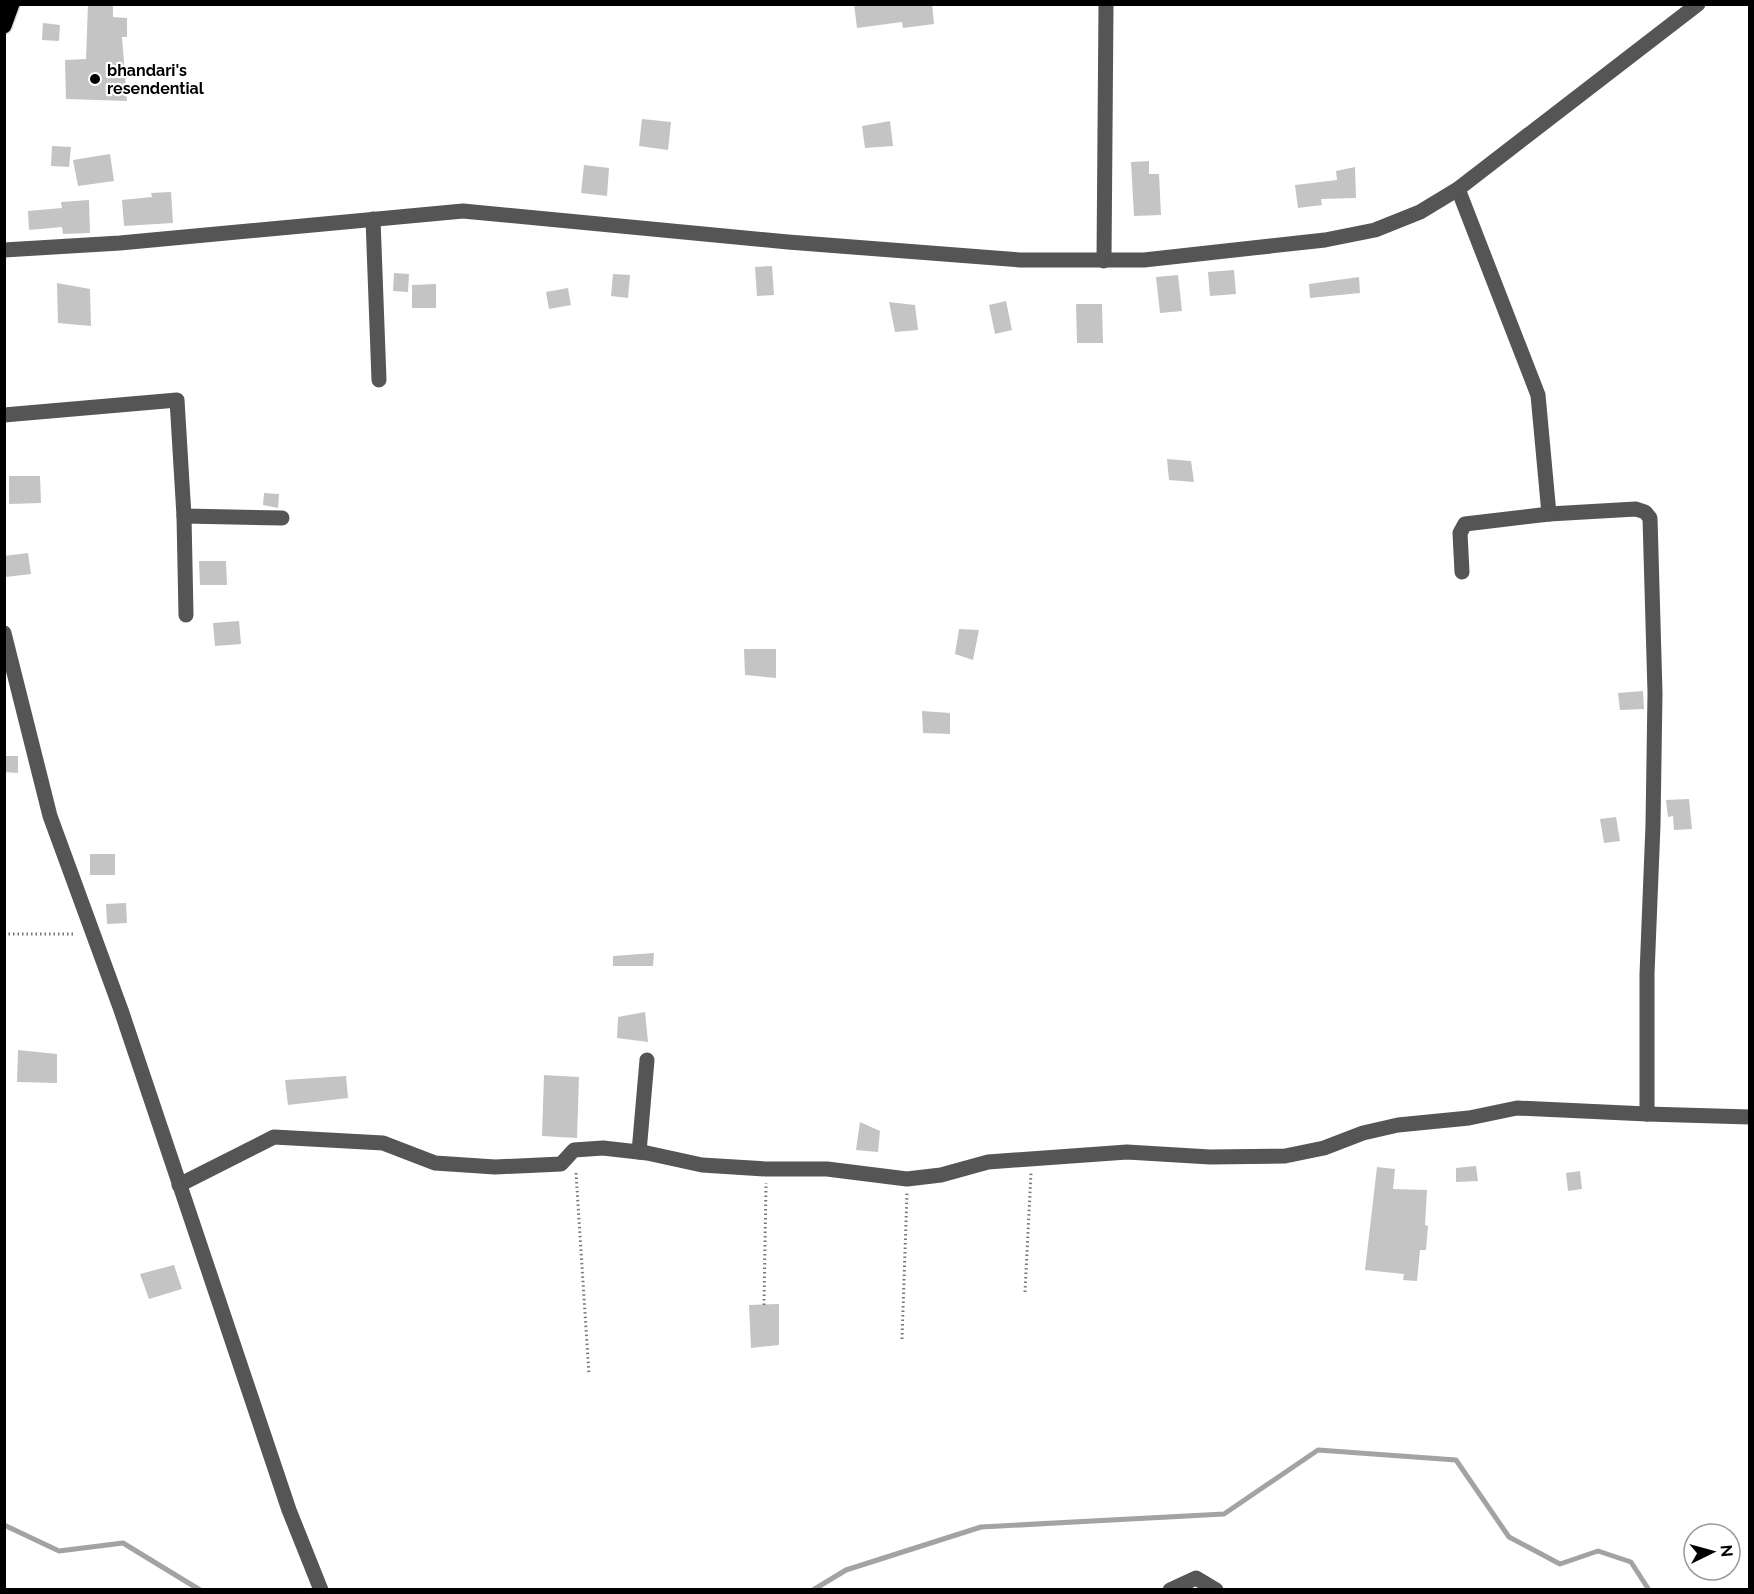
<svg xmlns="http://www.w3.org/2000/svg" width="1754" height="1594" font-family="Raleway,sans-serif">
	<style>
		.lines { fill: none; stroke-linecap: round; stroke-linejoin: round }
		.stream { stroke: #a3a3a3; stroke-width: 5 }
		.building { fill: #c4c4c4 }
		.major-casing { stroke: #dbdbdb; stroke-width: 18 }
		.path { stroke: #777; stroke-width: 3; stroke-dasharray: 1.5 3; stroke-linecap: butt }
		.minor { stroke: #555; stroke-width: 15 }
		.major { stroke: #000; stroke-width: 15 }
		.poi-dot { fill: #000; stroke: #fff; stroke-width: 2 }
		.labels { text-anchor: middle; stroke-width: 4.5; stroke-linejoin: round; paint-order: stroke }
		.poi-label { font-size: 16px; font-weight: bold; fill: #000; stroke: #fff; text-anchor: start }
	</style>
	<rect width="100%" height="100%" fill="#fff"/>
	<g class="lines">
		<g class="stream">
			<path d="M4,1525L59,1551L123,1543L200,1590"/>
			<path d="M813,1590L846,1570L981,1527L1224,1514L1318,1450L1456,1460L1509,1537L1560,1564L1598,1551L1631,1562L1649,1590"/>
		</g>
	</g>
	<g class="building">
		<path d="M88,4H113V17L127,18V37H122L127,101L66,99L65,60L86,59Z"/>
		<path d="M854,4H932L934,24L903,28L902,22L857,28Z"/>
		<path d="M43,23L60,25L59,41L42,40Z"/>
		<path d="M642,119L671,122L668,150L639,146Z"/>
		<path d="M890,121L893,146L865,148L862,126Z"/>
		<path d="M52,146L71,147L69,167L51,166Z"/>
		<path d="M110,154L114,181L78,186L73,160Z"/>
		<path d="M1149,161V174H1159L1161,215L1134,216L1131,162Z"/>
		<path d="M584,165L609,168L607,196L581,193Z"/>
		<path d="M1355,167L1356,198L1321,199L1322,205L1298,208L1295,185L1337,180L1336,171Z"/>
		<path d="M171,192L173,223L124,226L122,200L152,197L151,193Z"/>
		<path d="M89,200L90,233L63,234L62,227L29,230L28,211L62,208L61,202Z"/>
		<path d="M772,266L774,295L757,296L755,267Z"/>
		<path d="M1234,270L1236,294L1210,296L1208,272Z"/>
		<path d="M394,273L409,274L408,292L393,291Z"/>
		<path d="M613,274L630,275L628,298L611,296Z"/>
		<path d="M1178,275L1182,311L1160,313L1156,277Z"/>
		<path d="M1359,277L1360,293L1310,298L1309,284Z"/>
		<path d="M57,283L90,289L91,326L58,323Z"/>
		<path d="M436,284V308H412V285Z"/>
		<path d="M568,288L571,305L549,309L546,292Z"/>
		<path d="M1006,301L1012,330L995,334L989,305Z"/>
		<path d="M889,302L915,305L918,330L895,332Z"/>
		<path d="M1076,304H1102L1103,343H1077Z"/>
		<path d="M1167,459L1191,461L1194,482L1169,480Z"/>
		<path d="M9,476H40L41,503L9,504Z"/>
		<path d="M264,493L279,494L278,508L263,505Z"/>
		<path d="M28,553L31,574L6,577L4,556Z"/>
		<path d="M199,561H226L227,585H200Z"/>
		<path d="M239,621L241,644L215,646L213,623Z"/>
		<path d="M959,629L979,630L973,660L955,654Z"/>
		<path d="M744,649H776V678L745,675Z"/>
		<path d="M1643,691L1644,709L1620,710L1618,693Z"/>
		<path d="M922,711L950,713V734L923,733Z"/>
		<path d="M4,756H18V773L4,772Z"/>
		<path d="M1689,799L1692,829L1674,830L1673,816L1668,817L1666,800Z"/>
		<path d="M1616,817L1620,841L1604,843L1600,819Z"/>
		<rect x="90" y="854" width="25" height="21"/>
		<path d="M126,903L127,923L107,924L106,904Z"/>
		<path d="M654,953L653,966H613V956Z"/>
		<path d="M645,1012L648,1042L617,1038L618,1017Z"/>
		<path d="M18,1050L57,1054V1083L17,1082Z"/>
		<path d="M544,1075L579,1077L577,1138L542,1136Z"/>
		<path d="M346,1076L348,1098L288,1105L285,1080Z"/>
		<path d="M860,1122L880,1131L878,1152L856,1150Z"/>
		<path d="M1476,1166L1478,1181L1456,1182V1168Z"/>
		<path d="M1377,1167L1395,1169L1393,1189L1427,1190L1425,1225L1428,1226L1426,1250H1420L1417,1281L1403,1280L1404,1274L1365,1270Z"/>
		<path d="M1580,1171L1582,1189L1568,1191L1566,1173Z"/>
		<path d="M174,1265L182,1289L149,1299L140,1274Z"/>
		<path d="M779,1304V1345L751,1348L749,1305Z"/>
	</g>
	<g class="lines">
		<g class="major-casing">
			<path id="major" d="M4,26L12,4"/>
		</g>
		<g class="path">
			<path d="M4,934H76"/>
			<path d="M576,1173L589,1375"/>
			<path d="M1025,1292L1031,1173"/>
			<path d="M764,1305L766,1183"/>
			<path d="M902,1339L907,1193"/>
		</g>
		<g class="minor">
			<path d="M1458,189L1538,395L1549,514L1636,509L1645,512L1650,518L1655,693L1653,825L1647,974V1114"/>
			<path d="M373,219L379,380"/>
			<path d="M4,250L120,243L463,211L788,242L1020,260H1144L1325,240L1375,230L1420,212L1458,189L1698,4"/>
			<path d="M1104,261L1106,4"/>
			<path d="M4,415L177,400L184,516L186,615"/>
			<path d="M184,516L282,518"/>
			<path d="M1462,572L1460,533L1465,524L1549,514"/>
			<path d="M4,633L50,816L121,1010L289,1510L321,1590"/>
			<path d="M639,1152L647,1060"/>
			<path d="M179,1185L274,1137L383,1143L435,1163L495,1167L561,1164L574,1150L603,1148L647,1153L702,1165L766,1169H827L907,1179L941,1175L988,1162L1127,1152L1210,1157L1285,1156L1324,1148L1363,1133L1398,1125L1469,1118L1517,1108L1647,1114L1750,1117"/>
			<path d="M1170,1590L1196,1578L1216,1590"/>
		</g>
		<use href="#major" class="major"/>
	</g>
	<circle class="poi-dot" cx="95" cy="79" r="6"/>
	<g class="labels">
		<g class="poi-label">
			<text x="107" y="76">bhandari's<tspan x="107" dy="18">resendential</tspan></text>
		</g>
	</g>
	<rect width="1754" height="1594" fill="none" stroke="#000000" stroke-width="12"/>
	<g transform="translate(1712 1552) rotate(85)"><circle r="28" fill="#ffffff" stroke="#999999" stroke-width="1.5"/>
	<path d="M0-4.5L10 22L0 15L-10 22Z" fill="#000000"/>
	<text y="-9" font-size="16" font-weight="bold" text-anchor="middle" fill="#000000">N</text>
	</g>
</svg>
